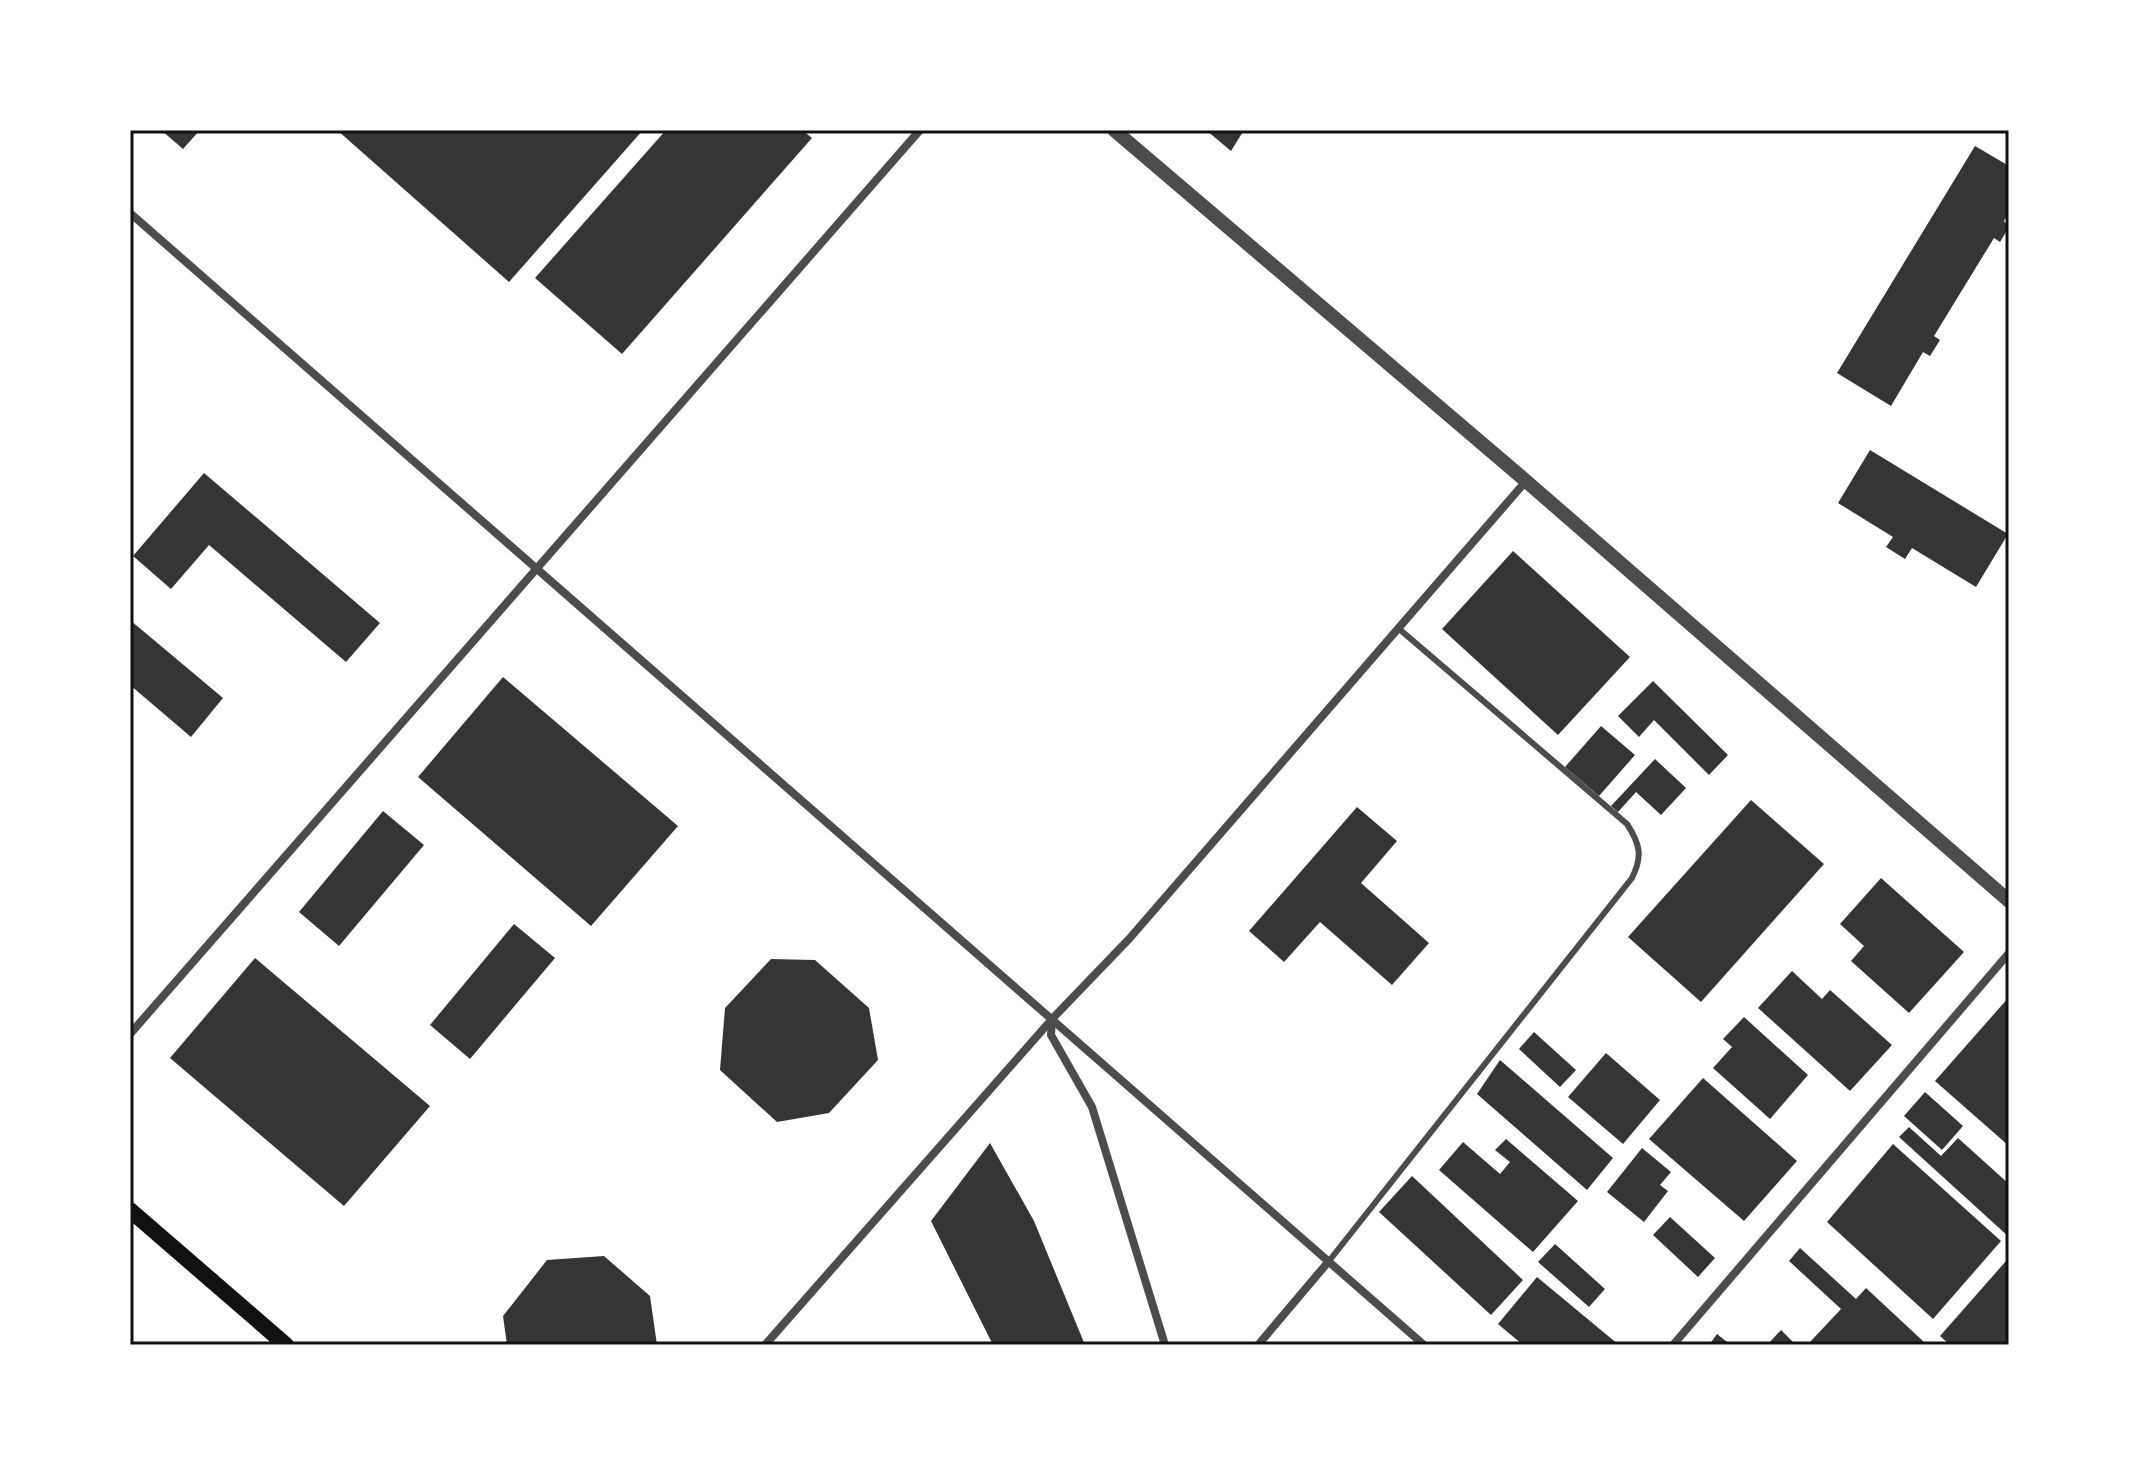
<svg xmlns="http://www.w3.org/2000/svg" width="2139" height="1475" font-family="Quicksand,sans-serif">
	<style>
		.building { fill: #353535 }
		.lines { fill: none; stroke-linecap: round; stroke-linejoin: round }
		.service { stroke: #4c4c4c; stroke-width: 6 }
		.minor { stroke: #4c4c4c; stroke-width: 8 }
		.tertiary { stroke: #4c4c4c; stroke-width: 14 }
		.secondary { stroke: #111; stroke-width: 16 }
		.neatline { fill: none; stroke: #111; stroke-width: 3 }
	</style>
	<rect width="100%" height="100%" fill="#fff"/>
	<g class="building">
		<path d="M161,130H200L183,149Z"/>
		<path d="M337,130H643L509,282Z"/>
		<path d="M666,130H802L812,138L622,354L535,278Z"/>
		<path d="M1206,130H1244L1231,151Z"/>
		<path d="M1975,146L2009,166V212L2004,221L2009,227L2000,242L1994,238L1934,336L1940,340L1930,356L1923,352L1891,406L1837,373Z"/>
		<path d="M1870,450L2008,534L1976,587L1912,548L1905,559L1886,547L1893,537L1838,503Z"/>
		<path d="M204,473L380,623L346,662L209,545L171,589L133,556Z"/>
		<path d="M1513,551L1630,657L1558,735L1442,629Z"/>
		<path d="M130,620L223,698L191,737L130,685Z"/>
		<path d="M503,677L678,826L591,926L418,777Z"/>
		<path d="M1653,681L1728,755L1709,775L1654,720L1639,737L1618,716Z"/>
		<path d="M1601,726L1635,755L1599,796L1565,767Z"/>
		<path d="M1655,759L1686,788L1661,815L1636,792L1618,812L1611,806Z"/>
		<path d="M1751,800L1824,864L1701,1002L1628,937Z"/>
		<path d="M1357,807L1397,841L1361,883L1429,943L1392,985L1320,922L1284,962L1249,931Z"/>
		<path d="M383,811L424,845L339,946L299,912Z"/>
		<path d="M1881,878L1964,952L1909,1013L1851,961L1864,946L1840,924Z"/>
		<path d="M514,924L555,958L470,1059L430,1025Z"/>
		<path d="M255,958L430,1106L344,1206L170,1058Z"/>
		<path d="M771,959L815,960L869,1008L878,1060L829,1113L777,1122L720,1070L725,1008Z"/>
		<path d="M1792,971L1822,999L1830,990L1892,1045L1850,1091L1758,1008Z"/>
		<path d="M2009,997V1146L1935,1081Z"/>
		<path d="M1744,1017L1808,1075L1770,1119L1713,1068L1732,1047L1723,1039Z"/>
		<path d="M1534,1032L1576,1070L1560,1087L1519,1049Z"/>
		<path d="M1606,1053L1660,1100L1623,1144L1568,1097Z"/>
		<path d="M1500,1060L1613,1158L1587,1190L1477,1094Z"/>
		<path d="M1703,1078L1797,1161L1744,1221L1649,1139Z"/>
		<path d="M1925,1092L1963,1126L1942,1150L1904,1116Z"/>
		<path d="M1909,1127L1941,1156L1958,1138L2009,1184V1237L1899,1137Z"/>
		<path d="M1506,1139L1578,1201L1533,1252L1439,1170L1463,1142L1500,1174L1510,1162L1495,1150Z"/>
		<path d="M990,1143L1034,1221L1085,1345H993L931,1221Z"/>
		<path d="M1893,1144L2001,1241L1933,1319L1827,1222Z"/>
		<path d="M1642,1148L1671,1172L1660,1185L1668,1191L1644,1222L1607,1192Z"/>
		<path d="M1412,1176L1523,1280L1491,1315L1379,1212Z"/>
		<path d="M1670,1217L1715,1258L1698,1277L1653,1235Z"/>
		<path d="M1555,1244L1605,1289L1589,1307L1538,1262Z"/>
		<path d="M1800,1248L1856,1299L1866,1288L1924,1342L1921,1345H1811L1809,1343L1841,1309L1789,1261Z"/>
		<path d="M604,1256L650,1296L657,1345H507L503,1316L547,1260Z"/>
		<path d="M2006,1261L2009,1264V1345H1950L1940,1336Z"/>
		<path d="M1537,1277L1619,1345H1523L1498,1324Z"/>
		<path d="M1781,1330L1796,1345H1767Z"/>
		<path d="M1717,1334L1731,1345H1709Z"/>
	</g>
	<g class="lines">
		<path class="service" d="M1329,1261L1632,878C1643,856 1640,844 1627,824L1398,628"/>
		<g class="minor">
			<path d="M130,213L1424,1345"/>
			<path d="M1052,1020L1051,1035L1092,1107L1165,1345"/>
			<path d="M130,1034L920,130"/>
			<path d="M765,1345L1053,1018L1129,939L1526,481"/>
			<path d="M1258,1345L1329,1261"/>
			<path d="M1673,1345L2009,953"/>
		</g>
		<path class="tertiary" d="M1114,130L1526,481L2009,901"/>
		<path class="secondary" d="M130,1210L286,1345"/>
	</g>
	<rect width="2139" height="1475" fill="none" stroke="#ffffff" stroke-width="264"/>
	<rect x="132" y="132" width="1875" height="1211" class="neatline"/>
</svg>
